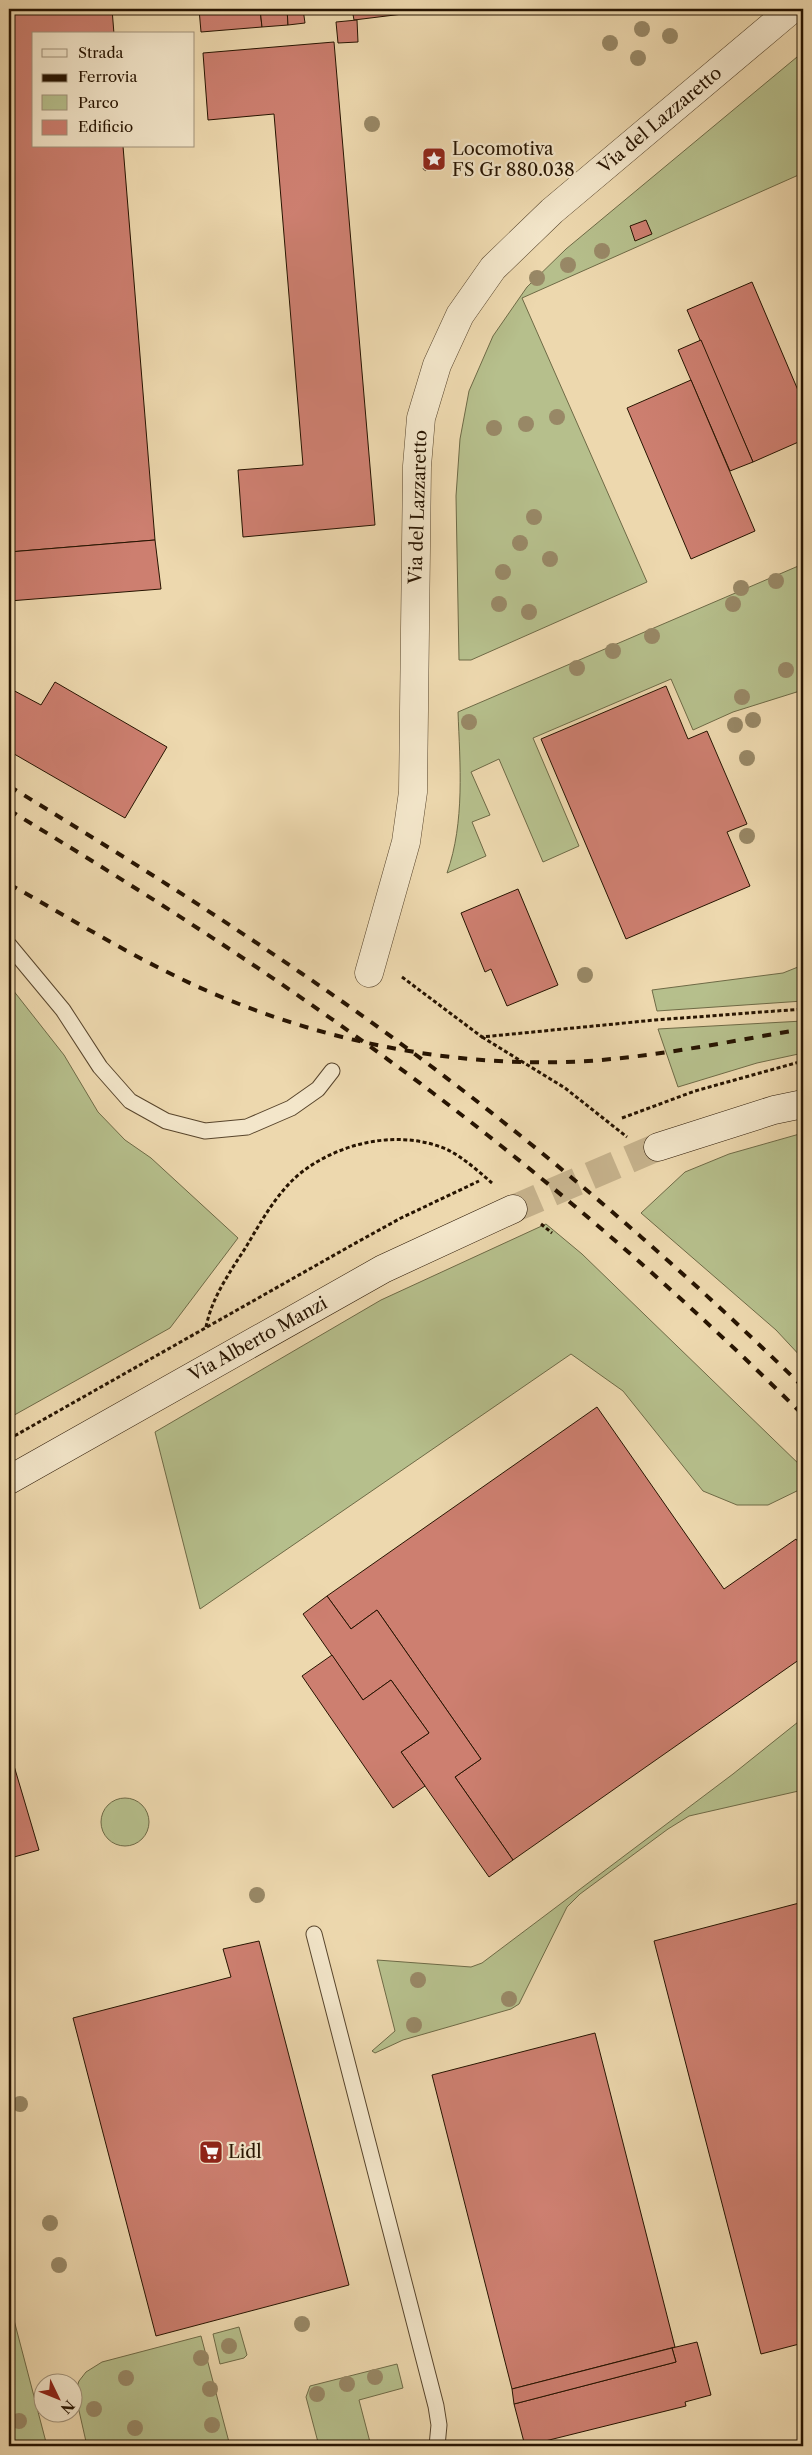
<svg xmlns="http://www.w3.org/2000/svg" width="812" height="2455" font-family="'Libre Caslon Text',serif">
	<style>
		.green { fill: #b6bf8c; stroke: #6e6a46 }
		.building { fill: #cd7f70; stroke: #271401 }
		.lines { fill: none; stroke-linecap: round; stroke-linejoin: round }
		.secondary-tunnel { stroke: #c5b18b; stroke-width: 28; stroke-dasharray: 28 14; stroke-linecap: butt }
		.service-casing { stroke: #58452c; stroke-width: 17 }
		.minor-casing { stroke: #58452c; stroke-width: 29 }
		.secondary-casing { stroke: #271401; stroke-width: 29 }
		.path { stroke: #271401; stroke-width: 3; stroke-dasharray: 4 2.5; stroke-linecap: butt }
		.service { stroke: #f3e6ca; stroke-width: 15 }
		.minor { stroke: #f3e6ca; stroke-width: 28 }
		.secondary { stroke: #f3e6ca; stroke-width: 28 }
		.rail { stroke: #271401; stroke-width: 4; stroke-dasharray: 9 9; stroke-linecap: butt }
		.tree { fill: #988866 }
		.labels { text-anchor: middle; stroke-width: 4.5; stroke-linejoin: round; paint-order: stroke }
		.street-label { font-size: 18px; fill: #271401; stroke: #f3e6ca }
		.poi-label { font-size: 18px; fill: #271401; stroke: #f3e6ca; text-anchor: start }
	</style>
	<rect width="100%" height="100%" fill="#edd8ae"/>
	<filter id="stains"><feTurbulence type="fractalNoise" baseFrequency=".004" numOctaves="4"/><feColorMatrix values="0 0 0 0 .2 0 0 0 0 .09 0 0 0 0 .02 0 0 0 .5 -.17"/></filter>
	<radialGradient id="worn" r=".72"><stop offset=".6" stop-color="#630" stop-opacity="0"/><stop offset="1" stop-color="#630" stop-opacity=".3"/></radialGradient>
	<g class="green">
		<path d="M803,52V173L522,298L647,582L471,660H459L456,496L460,439L469,391L493,336L527,287L566,249Z"/>
		<path d="M803,564V690L733,712L693,730L671,679L533,738L579,846L543,862L499,759L471,772L490,815L472,822L486,856L447,873C465,822 460,764 458,712Z"/>
		<path d="M803,965V1001L657,1011L652,990L783,973Z"/>
		<path d="M9,985L64,1055L98,1112L125,1140L151,1158L238,1238L170,1328L9,1418Z"/>
		<path d="M803,1021V1053L757,1063L678,1087L658,1029Z"/>
		<path d="M803,1133V1359L776,1330L641,1213L685,1172L729,1154Z"/>
		<path d="M546,1224L582,1254L803,1468V1488L768,1505H737L703,1491L623,1391L571,1354L200,1609L155,1432L381,1300Z"/>
		<path d="M803,1718V1790L689,1816L668,1829L580,1894L567,1907L519,2004L511,2009L403,2040L375,2053L372,2051L395,2031L377,1960L471,1967L482,1963L733,1774Z"/>
		<circle cx="125" cy="1822" r="24"/>
		<path d="M9,2301L47,2446H9Z"/>
		<path d="M239,2327L247,2355L244,2358L220,2364L213,2334Z"/>
		<path d="M201,2336L230,2446H87L75,2393L79,2381L86,2372L102,2362Z"/>
		<path d="M397,2364L403,2388L359,2400L371,2446H319L306,2397L310,2386Z"/>
	</g>
	<g class="building">
		<path d="M9,9H112L114,34H34V146H123L155,540L9,552Z"/>
		<path d="M199,9H260L262,27L201,32Z"/>
		<path d="M260,9H287L288,25L262,27Z"/>
		<path d="M287,9H303L305,23L288,25Z"/>
		<path d="M352,9H410L411,13L354,20Z"/>
		<path d="M357,20L358,42L338,43L336,22Z"/>
		<path d="M334,42L375,525L243,537L238,470L303,465L274,114L208,120L203,53Z"/>
		<path d="M646,220L652,234L635,241L630,226Z"/>
		<path d="M752,282L803,402V440L753,462L687,310Z"/>
		<path d="M701,340L753,462L730,471L678,350Z"/>
		<path d="M691,380L755,531L691,559L627,408Z"/>
		<path d="M155,540L161,589L9,601V552Z"/>
		<path d="M55,682L167,747L125,818L9,751V688L41,705Z"/>
		<path d="M666,686L688,739L707,731L747,824L727,832L750,886L626,939L541,739Z"/>
		<path d="M518,889L558,985L507,1006L491,969L485,972L461,913Z"/>
		<path d="M597,1407L724,1589L796,1539L803,1549V1657L513,1860L455,1777L481,1759L377,1610L351,1629L327,1596Z"/>
		<path d="M327,1596L351,1629L377,1610L481,1759L455,1777L513,1860L489,1877L401,1752L429,1733L391,1680L363,1700L303,1614Z"/>
		<path d="M332,1655L363,1700L391,1680L429,1733L401,1752L425,1786L393,1808L302,1676Z"/>
		<path d="M9,1749L39,1850L14,1857L9,1839Z"/>
		<path d="M803,1902V2343L761,2354L654,1941Z"/>
		<path d="M259,1941L349,2285L156,2336L73,2018L231,1977L223,1949Z"/>
		<path d="M595,2033L675,2347L512,2389L432,2075Z"/>
		<path d="M697,2342L711,2395L685,2402L686,2406L525,2446L514,2404L676,2362L672,2348Z"/>
		<path d="M672,2348L676,2362L514,2404L512,2389Z"/>
	</g>
	<g class="lines">
		<path class="secondary-tunnel" d="M513,1209L658,1147"/>
		<g class="service-casing">
			<g id="service">
				<path d="M9,945L63,1010L100,1067L130,1101L166,1121L205,1131L247,1127L291,1108L318,1089L332,1071"/>
				<path d="M314,1934L436,2406L439,2425L437,2446"/>
			</g>
		</g>
		<g class="minor-casing">
			<path id="minor" d="M369,973L406,842L413,792L417,466L421,418L437,365L460,315L493,268L552,211L792,9"/>
		</g>
		<g class="secondary-casing">
			<g id="secondary">
				<path d="M658,1147L774,1110L803,1104"/>
				<path d="M9,1480L383,1269L513,1209"/>
			</g>
		</g>
		<g class="path">
			<path d="M402,977L482,1037L655,1020L803,1009"/>
			<path d="M482,1037L565,1088L627,1137"/>
			<path d="M622,1118L695,1091L803,1061"/>
			<path d="M541,1224L552,1233"/>
			<path d="M206,1327C212,1297 230,1272 246,1247C262,1220 280,1187 306,1169C345,1141 401,1130 446,1149C463,1157 478,1171 492,1183"/>
			<path d="M9,1439L352,1245L401,1218L479,1181"/>
		</g>
		<use href="#service" class="service"/>
		<use href="#minor" class="minor"/>
		<use href="#secondary" class="secondary"/>
		<g class="rail">
			<path d="M424,170L444,147"/>
			<path d="M9,786C107,846 205,907 301,973C480,1095 648,1235 803,1387"/>
			<path d="M9,810C126,881 243,955 354,1035C514,1149 664,1277 803,1415"/>
			<path d="M9,884C84,926 158,973 239,1004C349,1047 470,1068 588,1061C660,1056 732,1041 803,1029"/>
		</g>
	</g>
	<g class="tree">
		<circle cx="642" cy="29" r="8"/>
		<circle cx="670" cy="36" r="8"/>
		<circle cx="610" cy="43" r="8"/>
		<circle cx="638" cy="58" r="8"/>
		<circle cx="372" cy="124" r="8"/>
		<circle cx="602" cy="251" r="8"/>
		<circle cx="568" cy="265" r="8"/>
		<circle cx="537" cy="278" r="8"/>
		<circle cx="557" cy="417" r="8"/>
		<circle cx="526" cy="424" r="8"/>
		<circle cx="494" cy="428" r="8"/>
		<circle cx="534" cy="517" r="8"/>
		<circle cx="520" cy="543" r="8"/>
		<circle cx="550" cy="559" r="8"/>
		<circle cx="503" cy="572" r="8"/>
		<circle cx="776" cy="581" r="8"/>
		<circle cx="741" cy="588" r="8"/>
		<circle cx="499" cy="604" r="8"/>
		<circle cx="733" cy="604" r="8"/>
		<circle cx="529" cy="612" r="8"/>
		<circle cx="652" cy="636" r="8"/>
		<circle cx="613" cy="651" r="8"/>
		<circle cx="577" cy="668" r="8"/>
		<circle cx="786" cy="670" r="8"/>
		<circle cx="742" cy="697" r="8"/>
		<circle cx="753" cy="720" r="8"/>
		<circle cx="469" cy="722" r="8"/>
		<circle cx="735" cy="725" r="8"/>
		<circle cx="747" cy="758" r="8"/>
		<circle cx="747" cy="836" r="8"/>
		<circle cx="585" cy="975" r="8"/>
		<circle cx="257" cy="1895" r="8"/>
		<circle cx="418" cy="1980" r="8"/>
		<circle cx="509" cy="1999" r="8"/>
		<circle cx="414" cy="2025" r="8"/>
		<circle cx="20" cy="2104" r="8"/>
		<circle cx="50" cy="2223" r="8"/>
		<circle cx="59" cy="2265" r="8"/>
		<circle cx="302" cy="2324" r="8"/>
		<circle cx="229" cy="2346" r="8"/>
		<circle cx="201" cy="2358" r="8"/>
		<circle cx="375" cy="2377" r="8"/>
		<circle cx="126" cy="2378" r="8"/>
		<circle cx="347" cy="2384" r="8"/>
		<circle cx="210" cy="2389" r="8"/>
		<circle cx="317" cy="2394" r="8"/>
		<circle cx="94" cy="2409" r="8"/>
		<circle cx="19" cy="2421" r="8"/>
		<circle cx="212" cy="2425" r="8"/>
		<circle cx="135" cy="2428" r="8"/>
	</g>
	<defs>
		<g id="sight-square" transform="scale(1.25)"><rect x="-9" y="-9" width="18" height="18" rx="4" fill="#8f2418" stroke="#f3e6ca"/><path d="M0-6L1.8-2.2L6-1.7L2.9 1.2L3.7 5.4L0 3.3L-3.7 5.4L-2.9 1.2L-6-1.7L-1.8-2.2Z" fill="#fff"/></g>
		<g id="supermarket-square" transform="scale(1.25)"><rect x="-9" y="-9" width="18" height="18" rx="4" fill="#8f2418" stroke="#f3e6ca"/><path d="M-6-5.5h2.5l.6 2H6L4.5 2H-2.5L-4.4-4H-6ZM-1.5 3.2a1.3 1.3 0 1 0 .1 0ZM3 3.2a1.3 1.3 0 1 0 .1 0Z" fill="#fff"/></g>
	</defs>
	<g fill-rule="evenodd">
		<use href="#sight-square" x="434" y="159"/>
		<use href="#supermarket-square" x="211" y="2152"/>
	</g>
	<g class="labels">
		<g class="street-label">
			<text transform="translate(660 120) rotate(-40)" y="6">Via del Lazzaretto</text>
			<text transform="translate(418 507) rotate(-88)" y="6">Via del Lazzaretto</text>
			<text transform="translate(258 1339) rotate(-29)" y="6">Via Alberto Manzi</text>
		</g>
		<g class="poi-label">
			<text x="452" y="155">Locomotiva<tspan x="452" dy="21">FS Gr 880.038</tspan></text>
			<text x="228" y="2158">Lidl</text>
		</g>
	</g>
	<rect width="812" height="2455" fill="none" stroke="#edd8ae" stroke-width="30"/>
	<rect x="10" y="10" width="792" height="2435" fill="none" stroke="#271401" stroke-width="2.5"/>
	<rect x="15" y="15" width="782" height="2425" fill="none" stroke="#271401"/>
	<rect x="32" y="32" width="162" height="115" fill="#f3e6ca" stroke="#a1927a"/>
	<rect x="42" y="49" width="25" height="8" fill="#f3e6ca" stroke="#a1927a"/>
	<text x="78" y="58" font-size="15" fill="#271401">Strada</text>
	<rect x="42" y="74" width="25" height="8" fill="#271401" stroke="#a1927a"/>
	<text x="78" y="82" font-size="15" fill="#271401">Ferrovia</text>
	<rect x="42" y="95" width="25" height="15" fill="#b6bf8c" stroke="#a1927a"/>
	<text x="78" y="108" font-size="15" fill="#271401">Parco</text>
	<rect x="42" y="120" width="25" height="15" fill="#cd7f70" stroke="#a1927a"/>
	<text x="78" y="132" font-size="15" fill="#271401">Edificio</text>
	<g transform="translate(58 2398) rotate(133)"><circle r="24" fill="#f3e6ca" stroke="#a1927a"/>
	<path d="M0-4L9 19L0 12L-9 19Z" fill="#8f2418"/>
	<text y="-8" font-size="14" font-weight="bold" text-anchor="middle" fill="#271401">N</text>
	</g>
	<rect width="100%" height="100%" filter="url(#stains)"/>
	<rect width="100%" height="100%" fill="url(#worn)"/>
</svg>
